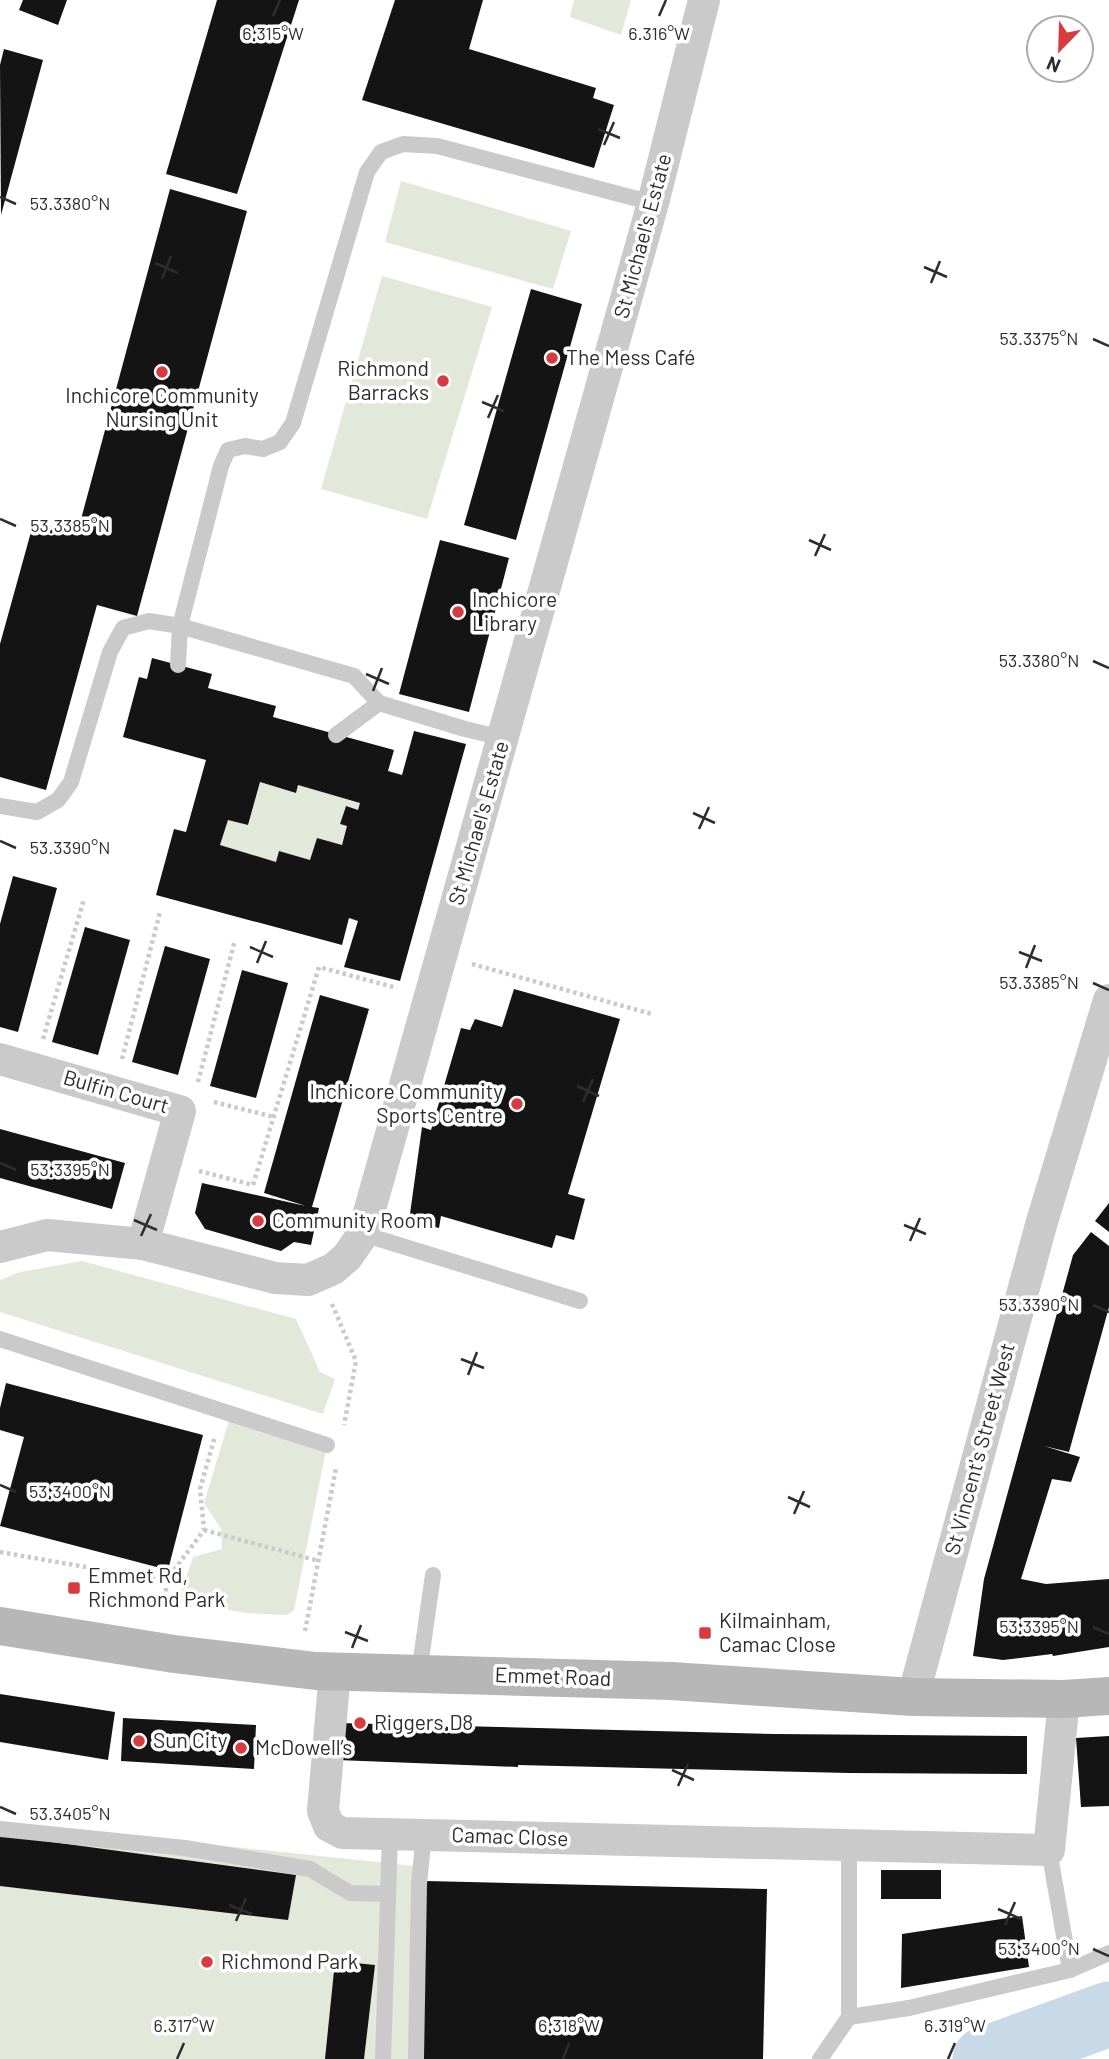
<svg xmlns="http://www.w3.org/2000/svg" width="1109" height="2059" font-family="Barlow,sans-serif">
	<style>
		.green { fill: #e2e9db }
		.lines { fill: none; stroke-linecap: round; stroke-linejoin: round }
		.river { stroke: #c8dae8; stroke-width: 65 }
		.building { fill: #141414; fill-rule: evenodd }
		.path { stroke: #cacaca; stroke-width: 4.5; stroke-dasharray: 3.5 3.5; stroke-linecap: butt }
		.lane { stroke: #cacaca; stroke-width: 16 }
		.street { stroke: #cacaca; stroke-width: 32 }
		.secondary { stroke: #b7b7b7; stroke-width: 38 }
		.ticks { fill: none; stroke: #2d2d2d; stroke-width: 2.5 }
		.poi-dot { fill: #d73b3d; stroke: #fff; stroke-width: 2.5 }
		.labels { text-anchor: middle; stroke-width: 7; stroke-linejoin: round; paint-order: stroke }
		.street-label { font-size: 21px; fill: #2d2d2d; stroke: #fff }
		.poi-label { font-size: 21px; fill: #2d2d2d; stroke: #fff; text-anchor: start }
		.ticks-label { font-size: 18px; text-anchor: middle; fill: #2d2d2d; stroke: #fff; stroke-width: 7; stroke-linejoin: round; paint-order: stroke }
	</style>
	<rect width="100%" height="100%" fill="#fff"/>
	<g class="green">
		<path d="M574,0H631L621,35L570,17Z"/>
		<path d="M401,181L571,231L553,289L385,242Z"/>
		<path d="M382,276L492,307L427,519L321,489Z"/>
		<path d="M260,782L295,793L298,785L360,803L358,810L345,807L340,824L347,826L342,845L317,838L310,860L279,851L276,862L220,845L228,820L248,825Z"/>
		<path d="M82,1261L296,1319L320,1372L335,1379L323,1414L0,1312V1280L20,1272Z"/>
		<path d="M231,1414L327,1445L294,1610L287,1615L246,1613L178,1601L193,1557L222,1549L221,1529L204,1503Z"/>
		<path d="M0,1822L415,1866L412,2059H0Z"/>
	</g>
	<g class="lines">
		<path class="river" d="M985,2059L1109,2014"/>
	</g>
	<g class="building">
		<path d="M23,0H67L58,25L19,10Z"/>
		<path d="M217,0H299L237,194L166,174Z"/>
		<path d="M395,0H483L469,49L596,88L593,98L614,105L594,168L362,100Z"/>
		<path d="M4,49L43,60L1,215L0,65Z"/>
		<path d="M170,189L247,211L137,616L97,605L46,790L0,777V644L34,521L77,534Z"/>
		<path d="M531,289L582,304L516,540L464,525Z"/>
		<path d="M440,540L509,558L469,712L399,694Z"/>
		<path d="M152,658L212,674L208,688L276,706L273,717L394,750L388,771L402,775L414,731L466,744L400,981L344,967L358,921L349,918L342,945L156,895L174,829L186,832L206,760L123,737L139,677L147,679ZM260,782L296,793L298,785L360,803L358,810L346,806L340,824L347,826L342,845L317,838L310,860L279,851L276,862L220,845L228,820L248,825Z"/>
		<path d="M13,876L57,888L18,1032L0,1027V924Z"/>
		<path d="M85,927L130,940L98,1055L52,1042Z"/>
		<path d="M165,946L210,959L178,1075L132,1062Z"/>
		<path d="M242,970L288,983L256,1098L210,1086Z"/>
		<path d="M514,989L620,1019L568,1194L585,1199L574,1240L556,1235L552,1248L441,1216L439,1228L409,1221L422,1127L431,1130L461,1028L470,1030L475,1019L502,1027Z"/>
		<path d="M320,995L369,1009L312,1207L319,1208L311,1245L294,1242L281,1251L205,1229L195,1213L202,1183L306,1206L264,1193Z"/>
		<path d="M0,1129L125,1163L112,1209L0,1178Z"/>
		<path d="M1109,1203V1232L1095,1221Z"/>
		<path d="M1091,1232L1109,1246V1307L1069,1452L1044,1446L1080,1457L1071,1482L1052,1479L1021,1579L1046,1584L1109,1579V1647L1053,1656L1052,1654L1003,1660L973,1656L984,1579L1073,1255Z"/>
		<path d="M6,1383L203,1435L168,1570L0,1526L24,1437L0,1430V1408Z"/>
		<path d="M0,1694L115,1712L108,1760L0,1742Z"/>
		<path d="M123,1718L256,1725L254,1769L121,1761Z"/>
		<path d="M339,1723L775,1734L1027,1736V1774L849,1773L518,1765V1767L337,1760Z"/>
		<path d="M1109,1736V1806L1081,1807L1076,1738Z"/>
		<path d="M0,1835L296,1875L288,1920L0,1886Z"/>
		<rect x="881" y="1870" width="60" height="29"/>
		<path d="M426,1881L767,1889L763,2059H422Z"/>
		<path d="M1022,1916L1029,1967L901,1988L902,1934Z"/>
		<path d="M335,1961L375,1965L364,2059H325Z"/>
	</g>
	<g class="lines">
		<g class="path">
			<path d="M472,964L652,1014"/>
			<path d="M43,1039L84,899"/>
			<path d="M122,1059L160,912"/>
			<path d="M198,1082L235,940"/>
			<path d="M214,1102L274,1117"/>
			<path d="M199,1171L253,1185L319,967L397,988"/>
			<path d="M332,1304L356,1361L344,1425"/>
			<path d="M204,1530L319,1561"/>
			<path d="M0,1552L166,1581L204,1530L200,1489L215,1436"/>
			<path d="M166,1581V1605"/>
			<path d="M305,1631L336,1468"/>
		</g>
		<g class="lane">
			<path d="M178,665L180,626L221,466L228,450L245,446L263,449L280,442L293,423L367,172L381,152L403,144L437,146L653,203"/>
			<path d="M336,735L379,703"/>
			<path d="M0,806L37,812L58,800L71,782L110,652L123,628L149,621L180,626L354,676L379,703L465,729L503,738"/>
			<path d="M363,1234L580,1301"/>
			<path d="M0,1339L327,1445"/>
			<path d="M419,1673L433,1575"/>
			<path d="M0,1829L185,1848L310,1869L350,1893L387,1894"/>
			<path d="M849,1847V2017L909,2008L1070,1970L1049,1850"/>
			<path d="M1070,1970L1109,1953"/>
			<path d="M383,2059L390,1834"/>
			<path d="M416,2059L419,1884L424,1834"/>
			<path d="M820,2059L849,2017"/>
		</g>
		<g class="street">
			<path d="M0,1059L180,1111L143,1244"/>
			<path d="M0,1247L47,1235L143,1244L275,1278L308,1280L333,1269L347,1257L363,1234L653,203L704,0"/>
			<path d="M335,1671L323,1811L329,1826L342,1833L1049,1850L1064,1699"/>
			<path d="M913,1697L1041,1225L1109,1000"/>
		</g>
		<path class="secondary" d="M0,1626L174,1654L316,1671L671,1681L913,1697L1064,1699L1109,1696"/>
	</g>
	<path class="ticks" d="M273,16L280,0M659,16L666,0M598,129L620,138M604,145L614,122M0,197L16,204M155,263L178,273M924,267L947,277M162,279L171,256M931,283L940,261M1093,339L1109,346M482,402L504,411M488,418L498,395M0,519L16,526M809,540L831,550M815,556L825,534M1093,661L1109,668M366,674L389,684M373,691L382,668M693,813L715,823M699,829L709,807M0,841L16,848M250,947L273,957M1019,952L1042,961M257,963L266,941M1026,968L1035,945M1093,983L1109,990M577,1086L599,1096M583,1102L593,1079M0,1163L16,1170M134,1220L157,1230M904,1225L926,1234M141,1236L151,1214M910,1241L920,1218M1093,1305L1109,1312M461,1359L484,1368M468,1375L477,1352M0,1485L16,1492M788,1497L810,1507M794,1514L804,1491M1093,1627L1109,1634M345,1632L368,1641M352,1648L361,1625M672,1770L694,1780M678,1786L688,1764M0,1807L16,1814M229,1905L252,1914M998,1909L1021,1919M236,1921L246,1898M1005,1925L1015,1902M1093,1949L1109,1956M177,2059L184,2043M563,2059L569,2043M948,2059L955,2043"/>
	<g class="poi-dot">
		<circle cx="552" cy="358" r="7"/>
		<circle cx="162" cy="372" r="7"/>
		<circle cx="443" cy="381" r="7"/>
		<circle cx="458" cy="612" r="7"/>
		<circle cx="517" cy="1104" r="7"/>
		<circle cx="258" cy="1221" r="7"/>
		<rect x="67" y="1581" width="14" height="14" rx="3.5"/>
		<rect x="698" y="1626" width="14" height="14" rx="3.5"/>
		<circle cx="360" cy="1723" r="7"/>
		<circle cx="139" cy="1741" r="7"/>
		<circle cx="241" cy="1748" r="7"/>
		<circle cx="207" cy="1962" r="7"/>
	</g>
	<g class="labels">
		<g class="street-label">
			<text transform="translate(643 236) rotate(-75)" y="7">St Michael's Estate</text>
			<text transform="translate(479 823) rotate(-74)" y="7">St Michael's Estate</text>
			<text transform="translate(116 1092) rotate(16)" y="7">Bulfin Court</text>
			<text transform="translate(980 1449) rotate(-75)" y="7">St Vincent's Street West</text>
			<text transform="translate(553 1677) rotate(2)" y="7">Emmet Road</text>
			<text transform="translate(510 1837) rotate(2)" y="7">Camac Close</text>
		</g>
		<g class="poi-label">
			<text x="566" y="365">The Mess Café</text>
			<text x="429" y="376" text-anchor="end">Richmond<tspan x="429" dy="24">Barracks</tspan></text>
			<text x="162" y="403" text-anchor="middle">Inchicore Community<tspan x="162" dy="24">Nursing Unit</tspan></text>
			<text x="472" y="607">Inchicore<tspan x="472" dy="24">Library</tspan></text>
			<text x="503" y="1099" text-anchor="end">Inchicore Community<tspan x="503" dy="24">Sports Centre</tspan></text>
			<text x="272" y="1228">Community Room</text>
			<text x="88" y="1583">Emmet Rd,<tspan x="88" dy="24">Richmond Park</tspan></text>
			<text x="719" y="1628">Kilmainham,<tspan x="719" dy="24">Camac Close</tspan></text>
			<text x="374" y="1730">Riggers.D8</text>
			<text x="153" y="1748">Sun City</text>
			<text x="255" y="1755">McDowell’s</text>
			<text x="221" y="1969">Richmond Park</text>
		</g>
	</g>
	<g class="ticks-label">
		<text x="659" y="40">6.316°W</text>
		<text x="273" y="40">6.315°W</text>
		<text x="70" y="210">53.3380°N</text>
		<text x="1039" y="345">53.3375°N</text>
		<text x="70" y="532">53.3385°N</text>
		<text x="1039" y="667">53.3380°N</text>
		<text x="70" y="854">53.3390°N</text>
		<text x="1039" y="989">53.3385°N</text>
		<text x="70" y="1176">53.3395°N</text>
		<text x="1039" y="1311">53.3390°N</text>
		<text x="70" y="1498">53.3400°N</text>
		<text x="1039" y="1633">53.3395°N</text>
		<text x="70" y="1820">53.3405°N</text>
		<text x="1039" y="1955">53.3400°N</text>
		<text x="184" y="2032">6.317°W</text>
		<text x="569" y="2032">6.318°W</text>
		<text x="955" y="2032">6.319°W</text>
	</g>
	<g transform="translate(1060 49) rotate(203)"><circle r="33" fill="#ffffff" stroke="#ababab" stroke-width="2"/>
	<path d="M0-5L12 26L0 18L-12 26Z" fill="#d73b3d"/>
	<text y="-10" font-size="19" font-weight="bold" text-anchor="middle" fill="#2d2d2d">N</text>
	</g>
</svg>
